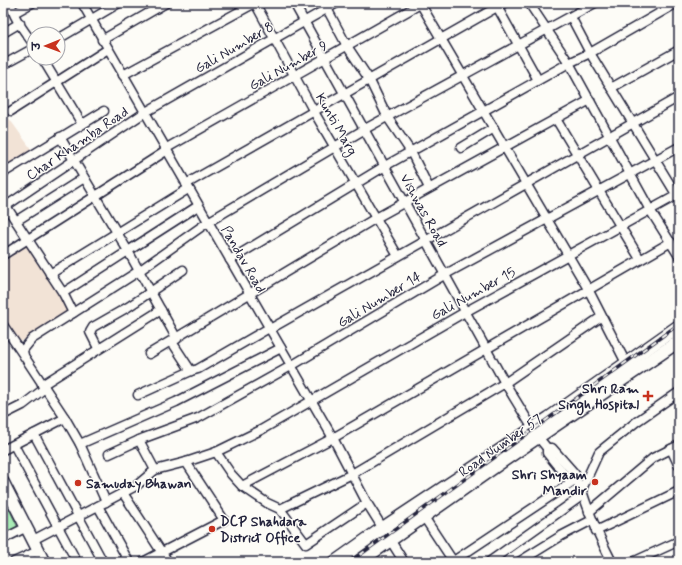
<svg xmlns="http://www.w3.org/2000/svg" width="682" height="565" font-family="Mynerve,'Playpen Sans Deva',sans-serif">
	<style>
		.built { fill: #f2e3d6 }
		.park { fill: url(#park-tufts); stroke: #658678 }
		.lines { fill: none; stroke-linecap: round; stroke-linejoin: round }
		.street-casing { stroke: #22223b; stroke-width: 11 }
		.secondary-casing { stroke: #22223b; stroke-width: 14 }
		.primary-casing { stroke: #22223b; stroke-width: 15 }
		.street { stroke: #fdfcf7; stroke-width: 8 }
		.secondary { stroke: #fdfcf7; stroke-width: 11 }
		.primary { stroke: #fdfcf7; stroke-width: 12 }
		.rail-casing { stroke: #22223b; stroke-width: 3.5 }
		.rail { stroke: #fdfcf7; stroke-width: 2; stroke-dasharray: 6; stroke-linecap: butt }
		.poi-dot { fill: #c8321e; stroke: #fdfcf7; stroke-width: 1.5 }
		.labels { text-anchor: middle; stroke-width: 3; stroke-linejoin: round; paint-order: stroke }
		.street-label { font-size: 14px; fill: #22223b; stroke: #fdfcf7 }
		.poi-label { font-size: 14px; font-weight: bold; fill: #22223b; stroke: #fdfcf7; text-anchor: end }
	</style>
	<defs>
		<pattern id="park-tufts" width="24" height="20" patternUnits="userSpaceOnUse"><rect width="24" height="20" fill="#a8ebb5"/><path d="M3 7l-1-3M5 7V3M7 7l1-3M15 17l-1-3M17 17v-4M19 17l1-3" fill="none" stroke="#90c99d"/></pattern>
	</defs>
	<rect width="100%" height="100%" fill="#fdfcf7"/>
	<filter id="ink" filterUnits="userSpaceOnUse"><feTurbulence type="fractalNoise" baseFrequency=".025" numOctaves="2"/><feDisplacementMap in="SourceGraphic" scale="8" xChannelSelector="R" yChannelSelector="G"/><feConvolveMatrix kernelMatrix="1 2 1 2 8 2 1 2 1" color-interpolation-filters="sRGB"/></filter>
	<g filter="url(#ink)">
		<g class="built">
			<path d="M3,110L34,153L3,172Z"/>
			<path d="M32,241L76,311L18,343L3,320V259Z"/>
		</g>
		<path class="park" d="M3,496L18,528L3,535Z"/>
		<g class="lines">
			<g class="street-casing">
				<g id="street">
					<path d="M11,3C12,17 26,33 34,45"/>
					<path d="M82,3L333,438L367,503L404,562"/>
					<path d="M255,3L313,110L398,256"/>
					<path d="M294,3L505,383L538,437L547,448V453L569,480H575"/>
					<path d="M324,3L347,46L369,79L388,118L411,152L429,188"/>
					<path d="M420,3L588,289L626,363"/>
					<path d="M495,3L538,80"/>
					<path d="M529,3L569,63L650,210L679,256"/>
					<path d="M14,13L32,3"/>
					<path d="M571,17L590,53L679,199"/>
					<path d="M3,33L20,23"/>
					<path d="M58,39L119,3"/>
					<path d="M102,40L166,3"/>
					<path d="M42,58L82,124"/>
					<path d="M3,65L34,48"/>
					<path d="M123,75L255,3"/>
					<path d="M611,88L679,50"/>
					<path d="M11,111L108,49"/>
					<path d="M556,119L640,259"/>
					<path d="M60,137L128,251L63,293"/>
					<path d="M461,148L494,128"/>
					<path d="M165,149L422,3"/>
					<path d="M3,173L104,111"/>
					<path d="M186,184L504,3"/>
					<path d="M6,206L63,293L73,313"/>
					<path d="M3,208L144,113L337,3"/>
					<path d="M16,221L84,178"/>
					<path d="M3,255L166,151"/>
					<path d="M230,260L385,166L569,63L590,53L677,3"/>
					<path d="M50,274L188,189"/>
					<path d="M3,325L24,356"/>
					<path d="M270,329L679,97"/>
					<path d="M177,339L128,251L198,206"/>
					<path d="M172,342L191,371"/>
					<path d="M98,348L90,332L93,327L128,307L183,270"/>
					<path d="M149,354L376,218L590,100"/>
					<path d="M42,385L161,310"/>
					<path d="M138,395L191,371L198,369L269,328"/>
					<path d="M3,415L23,405L45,388"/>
					<path d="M34,434L103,562"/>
					<path d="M139,440L155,470"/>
					<path d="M80,444L176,402L281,348"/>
					<path d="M14,445L77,562"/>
					<path d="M547,448H552L575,474C575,482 580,485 582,491C590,516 600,539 612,562"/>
					<path d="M671,449L679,466"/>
					<path d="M3,450L65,418"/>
					<path d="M216,452L231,474L242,486L333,438L671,242"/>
					<path d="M109,454L144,438L198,418L291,366L444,275L679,147"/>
					<path d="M242,486L267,503L280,509L306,544L367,503"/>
					<path d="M582,489L599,452L636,422L679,392"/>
					<path d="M123,493L168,562"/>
					<path d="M106,502L80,444L65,418L24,356L23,350L32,339L139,271L208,222L365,129L595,3"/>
					<path d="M98,506L129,562"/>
					<path d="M280,509L352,474L505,383L601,317"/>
					<path d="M589,512L653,458L679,445"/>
					<path d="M424,517L453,561"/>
					<path d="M596,531L679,491"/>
					<path d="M3,539L27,527"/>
					<path d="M33,540L136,486L155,470L186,462L216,452L261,430L465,312L679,194"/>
					<path d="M14,562L38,551"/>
					<path d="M143,562L224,520L186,462"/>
					<path d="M452,562L575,480"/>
					<path d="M489,562L583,495"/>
					<path d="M519,562L561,536L592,520"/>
					<path d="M633,562L679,541"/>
				</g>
			</g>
			<g class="secondary-casing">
				<path id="secondary" d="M3,482L44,562"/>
			</g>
			<g class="primary-casing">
				<g id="primary">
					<path d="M335,562L383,528L549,418L679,326"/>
					<path d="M359,562L504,460L679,341"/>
				</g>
			</g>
			<use href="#street" class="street"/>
			<use href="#secondary" class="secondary"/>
			<use href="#primary" class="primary"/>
			<g class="rail-casing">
				<path id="rail" d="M350,562L679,324"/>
			</g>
			<use href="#rail" class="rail"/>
		</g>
	</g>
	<g class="poi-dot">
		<path d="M646 390h4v4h4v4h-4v4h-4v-4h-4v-4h4z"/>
		<circle cx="595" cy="482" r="4"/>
		<circle cx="78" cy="483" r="4"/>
		<circle cx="212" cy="529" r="4"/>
	</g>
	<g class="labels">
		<g class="street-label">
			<text transform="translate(234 47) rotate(-30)" y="5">Gali Number 8</text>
			<text transform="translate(288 65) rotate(-29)" y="5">Gali Number 9</text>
			<text transform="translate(337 124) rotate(60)" y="5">Kunti Marg</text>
			<text transform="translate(77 143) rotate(-34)" y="5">Char Khamba Road</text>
			<text transform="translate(424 210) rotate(61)" y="5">Vishwas Road</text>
			<text transform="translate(244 259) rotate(60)" y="5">Pandav Road</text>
			<text transform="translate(473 293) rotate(-29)" y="5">Gali Number 15</text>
			<text transform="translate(379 299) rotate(-31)" y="5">Gali Number 14</text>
			<text transform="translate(500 445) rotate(-35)" y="5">Road Number 57</text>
		</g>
		<g class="poi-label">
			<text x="639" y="393">Shri Ram<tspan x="639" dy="16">Singh Hospital</tspan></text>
			<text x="587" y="479">Shri Shyaam<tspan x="587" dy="16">Mandir</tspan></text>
			<text x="86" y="488" text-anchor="start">Samuday Bhawan</text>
			<text x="220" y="526" text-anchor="start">DCP Shahdara<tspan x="220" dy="16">District Office</tspan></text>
		</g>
	</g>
	<rect width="682" height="565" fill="none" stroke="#fdfcf7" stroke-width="16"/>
	<rect x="8" y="8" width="666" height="549" fill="none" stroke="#22223b" stroke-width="1.5" filter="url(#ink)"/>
	<g transform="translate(46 46) rotate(269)"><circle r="19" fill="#fdfcf7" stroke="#a5a5ac"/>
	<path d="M0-3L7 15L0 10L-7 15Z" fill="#c8321e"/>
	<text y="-6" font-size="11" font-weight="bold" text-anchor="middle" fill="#22223b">उ</text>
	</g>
</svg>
